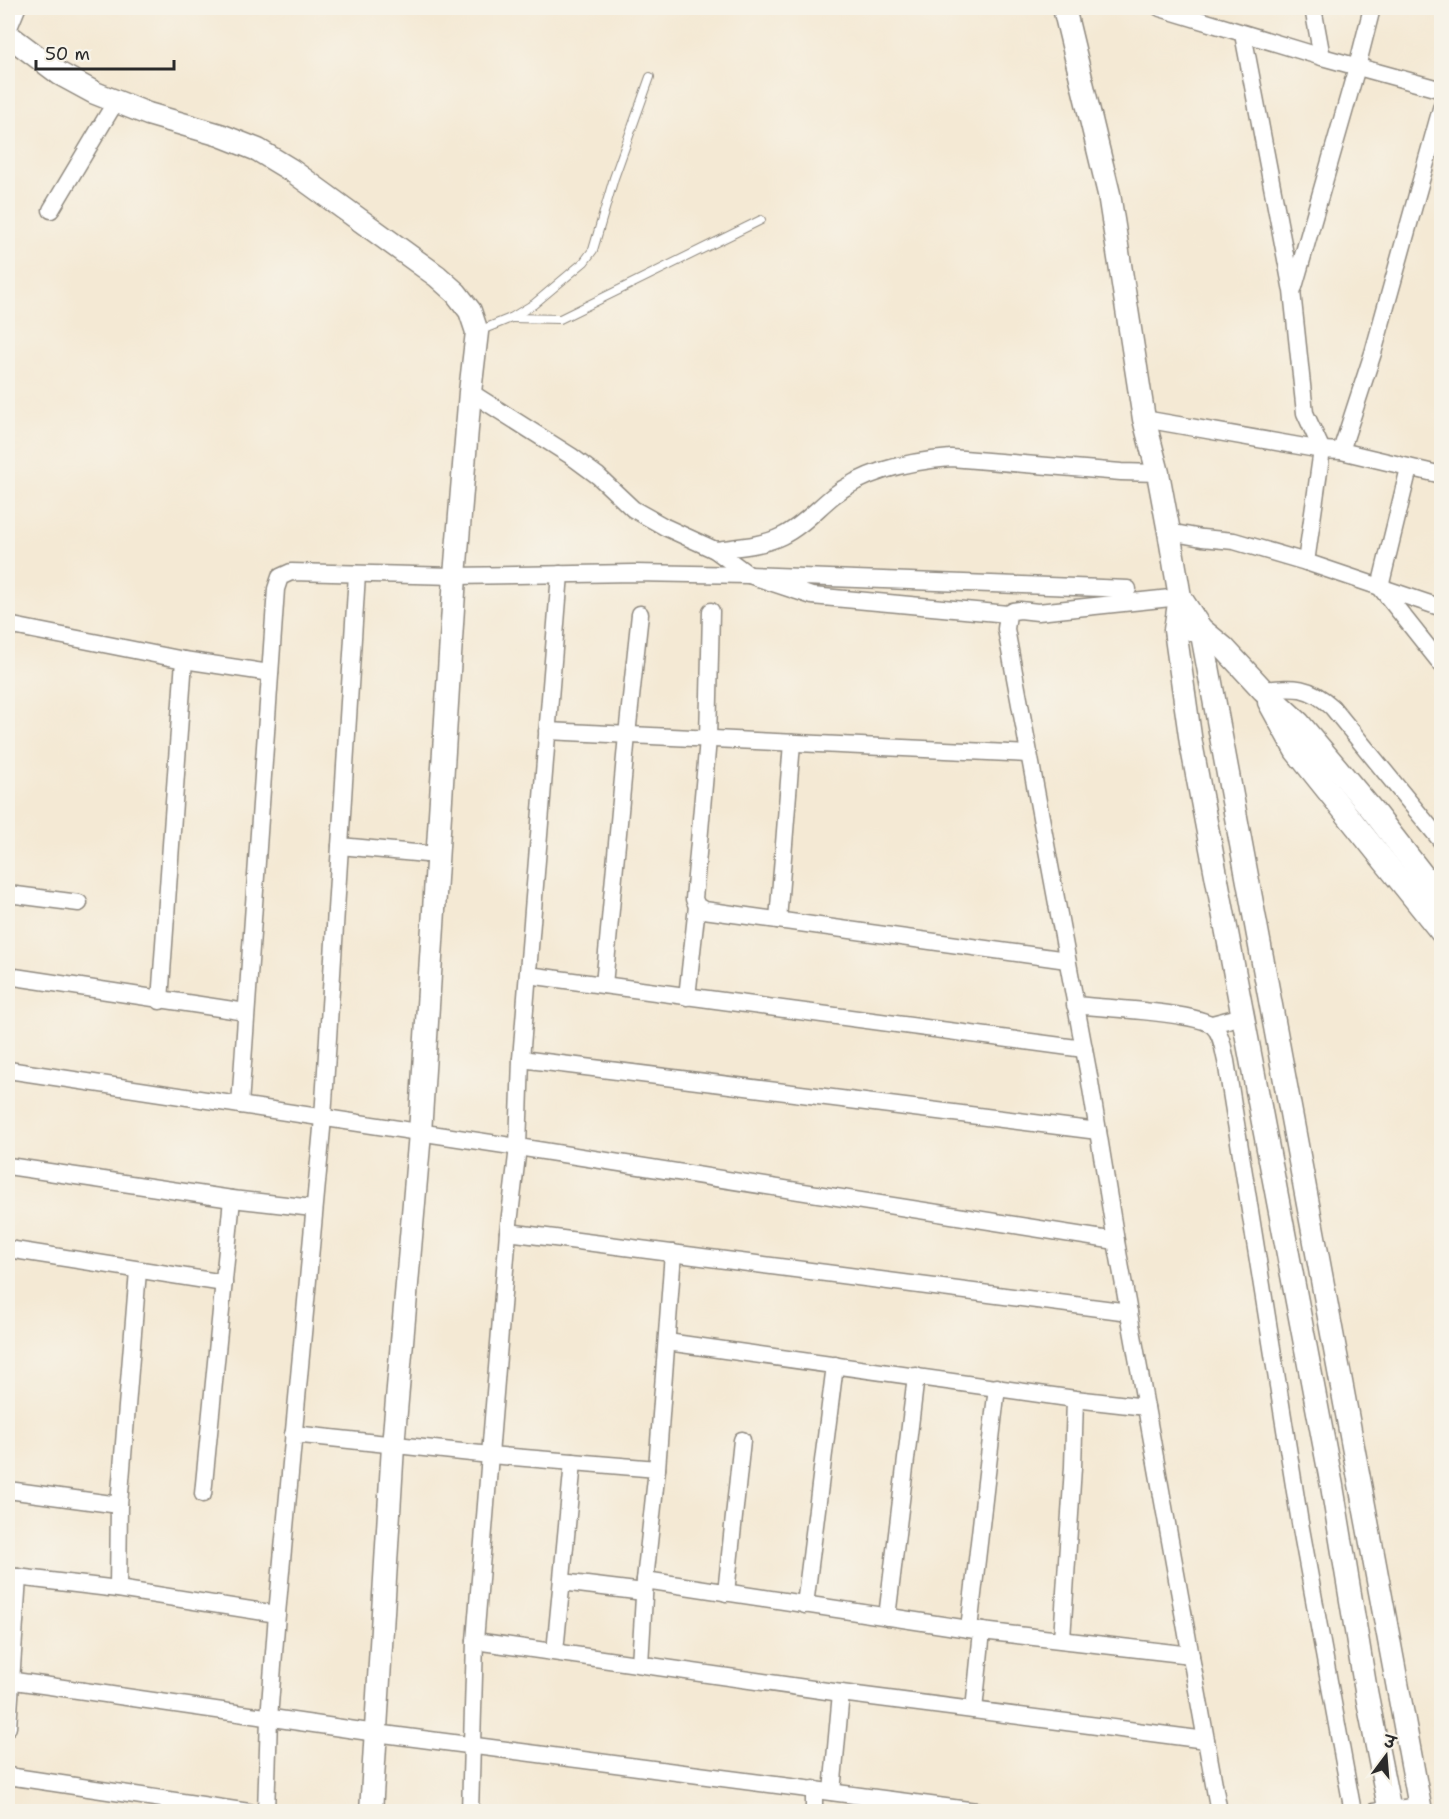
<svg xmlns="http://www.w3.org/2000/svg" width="1449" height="1819" font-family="'Shantell Sans','Playpen Sans Deva',sans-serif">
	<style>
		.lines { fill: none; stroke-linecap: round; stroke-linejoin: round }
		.lane-casing { stroke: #908a80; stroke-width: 10 }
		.street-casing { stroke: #908a80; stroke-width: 19 }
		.secondary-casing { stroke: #908a80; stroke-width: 25 }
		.lane { stroke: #fff; stroke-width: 8 }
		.street { stroke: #fff; stroke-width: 16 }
		.secondary { stroke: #fff; stroke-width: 22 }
	</style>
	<rect width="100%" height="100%" fill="#f7f3e8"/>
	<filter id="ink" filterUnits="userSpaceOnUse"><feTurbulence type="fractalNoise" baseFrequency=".0167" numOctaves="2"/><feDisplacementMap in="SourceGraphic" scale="12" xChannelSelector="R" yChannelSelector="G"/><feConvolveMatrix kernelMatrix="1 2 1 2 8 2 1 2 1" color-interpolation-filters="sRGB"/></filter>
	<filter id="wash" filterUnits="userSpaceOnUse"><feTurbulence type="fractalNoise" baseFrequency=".008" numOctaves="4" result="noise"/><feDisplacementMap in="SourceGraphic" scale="24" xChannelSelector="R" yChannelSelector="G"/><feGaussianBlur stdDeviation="1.35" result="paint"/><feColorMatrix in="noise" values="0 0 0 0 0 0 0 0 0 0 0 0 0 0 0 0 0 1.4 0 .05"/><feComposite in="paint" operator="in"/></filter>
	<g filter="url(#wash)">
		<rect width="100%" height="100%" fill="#f4e9d4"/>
	</g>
	<g filter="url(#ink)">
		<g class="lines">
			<g class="lane-casing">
				<g id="lane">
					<path d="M511,318L560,319L761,220"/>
					<path d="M479,331L511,318L534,304L584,262L593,250L614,178L650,77"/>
				</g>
			</g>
			<g class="street-casing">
				<g id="street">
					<path d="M1160,8L1322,57L1442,90"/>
					<path d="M1313,8L1322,57"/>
					<path d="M8,30L17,8"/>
					<path d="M1243,34L1292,291L1305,413L1322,450L1306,562"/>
					<path d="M51,210L116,101"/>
					<path d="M1294,287L1357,67L1372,8"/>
					<path d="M470,392L571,456L598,476L633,509L665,527L715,550L749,575L812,596L1008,614"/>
					<path d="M1144,419L1322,450L1341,451L1442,475"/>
					<path d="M1341,451L1373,353L1442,105"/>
					<path d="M1409,468L1380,587L1442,665"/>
					<path d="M1169,532L1202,538L1234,541L1306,562L1442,608"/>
					<path d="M715,550C737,547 762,546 782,536C801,527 817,509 833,496C866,470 911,461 951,458L1121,472L1158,473"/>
					<path d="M1180,597L1038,612L1020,610L1013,611L1008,614L1006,629L1089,1076L1116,1241L1219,1812"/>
					<path d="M711,611L708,739L694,899L697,906L704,910L1067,960"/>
					<path d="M8,625L184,660L270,673"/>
					<path d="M1263,690C1294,687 1308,685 1332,707L1442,842"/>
					<path d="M547,731L1028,754"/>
					<path d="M340,846L437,855"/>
					<path d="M8,894L79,903"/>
					<path d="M778,920L792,743"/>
					<path d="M528,975L1084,1049"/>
					<path d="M8,976L246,1012"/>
					<path d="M604,985L627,735L640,614"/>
					<path d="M687,997L697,906"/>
					<path d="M160,1001L184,660"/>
					<path d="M1075,1005C1101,1008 1198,1012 1213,1026C1222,1034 1223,1049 1226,1061L1300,1523L1353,1812"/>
					<path d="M1212,1024L1243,1016"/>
					<path d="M521,1059L1098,1131"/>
					<path d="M8,1070L518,1147L1116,1241"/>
					<path d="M240,1105L276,589L280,577L291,572L455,576L634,573L749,575L1128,589"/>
					<path d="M8,1166L232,1199L313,1208"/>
					<path d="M508,1232L1129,1312"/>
					<path d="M8,1249L224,1283"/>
					<path d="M667,1342L1075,1399L1146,1407"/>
					<path d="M293,1434L490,1455L657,1469L645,1580L640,1664"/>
					<path d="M657,1469L673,1253"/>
					<path d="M8,1490L119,1505"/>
					<path d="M203,1494L232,1199"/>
					<path d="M8,1576L118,1589L277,1614"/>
					<path d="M645,1580L982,1631L974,1710"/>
					<path d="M562,1582L644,1592"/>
					<path d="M118,1589L119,1505L138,1271"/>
					<path d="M726,1593L742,1440"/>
					<path d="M805,1605L835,1365"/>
					<path d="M887,1617L916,1376"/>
					<path d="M969,1629L997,1387"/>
					<path d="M982,1631L1191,1655"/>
					<path d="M1062,1639L1073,1467L1075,1399"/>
					<path d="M475,1641L841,1693L1206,1740"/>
					<path d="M555,1652L573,1462"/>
					<path d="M8,1680L376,1733L984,1812"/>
					<path d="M8,1727L18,1577"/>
					<path d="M8,1776L249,1812"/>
					<path d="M832,1792L841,1693"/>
					<path d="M266,1812L269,1718L277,1614L323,1118L357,574"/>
					<path d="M470,1812L475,1641L508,1232L518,1147L521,1059L560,574"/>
					<path d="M814,1812V1789"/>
					<path d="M1373,1812L1420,1806"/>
				</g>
			</g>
			<g class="secondary-casing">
				<g id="secondary">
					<path d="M1064,8L1109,194L1144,419L1158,473L1169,532L1180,597L1175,630L1191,743L1332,1486L1366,1691L1390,1812"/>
					<path d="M8,35L60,74L95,93L148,114L220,135L258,150L291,170L437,276L456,293L470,311L477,332L470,392L455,576L420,1133L393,1446L371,1812"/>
					<path d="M1180,597L1201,629L1421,1812"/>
					<path d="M1193,630L1201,629L1224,648L1263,690L1299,723L1373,811L1442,900"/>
					<path d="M1269,702L1296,751L1442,933"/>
				</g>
			</g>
			<use href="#lane" class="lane"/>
			<use href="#street" class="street"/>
			<use href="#secondary" class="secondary"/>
		</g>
	</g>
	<rect width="1449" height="1819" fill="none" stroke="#f7f3e8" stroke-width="30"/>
	<g transform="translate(1386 1756) rotate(16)" stroke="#f7f3e8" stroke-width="4.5" paint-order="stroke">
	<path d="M0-4.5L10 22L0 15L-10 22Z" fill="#2b2b2b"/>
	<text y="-9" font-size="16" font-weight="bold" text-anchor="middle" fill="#2b2b2b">उ</text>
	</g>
	<path d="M36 60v9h138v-9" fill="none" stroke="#2b2b2b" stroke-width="3"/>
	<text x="45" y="60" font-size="18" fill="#2b2b2b" stroke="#f7f3e8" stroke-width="4.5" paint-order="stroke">50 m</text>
</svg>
